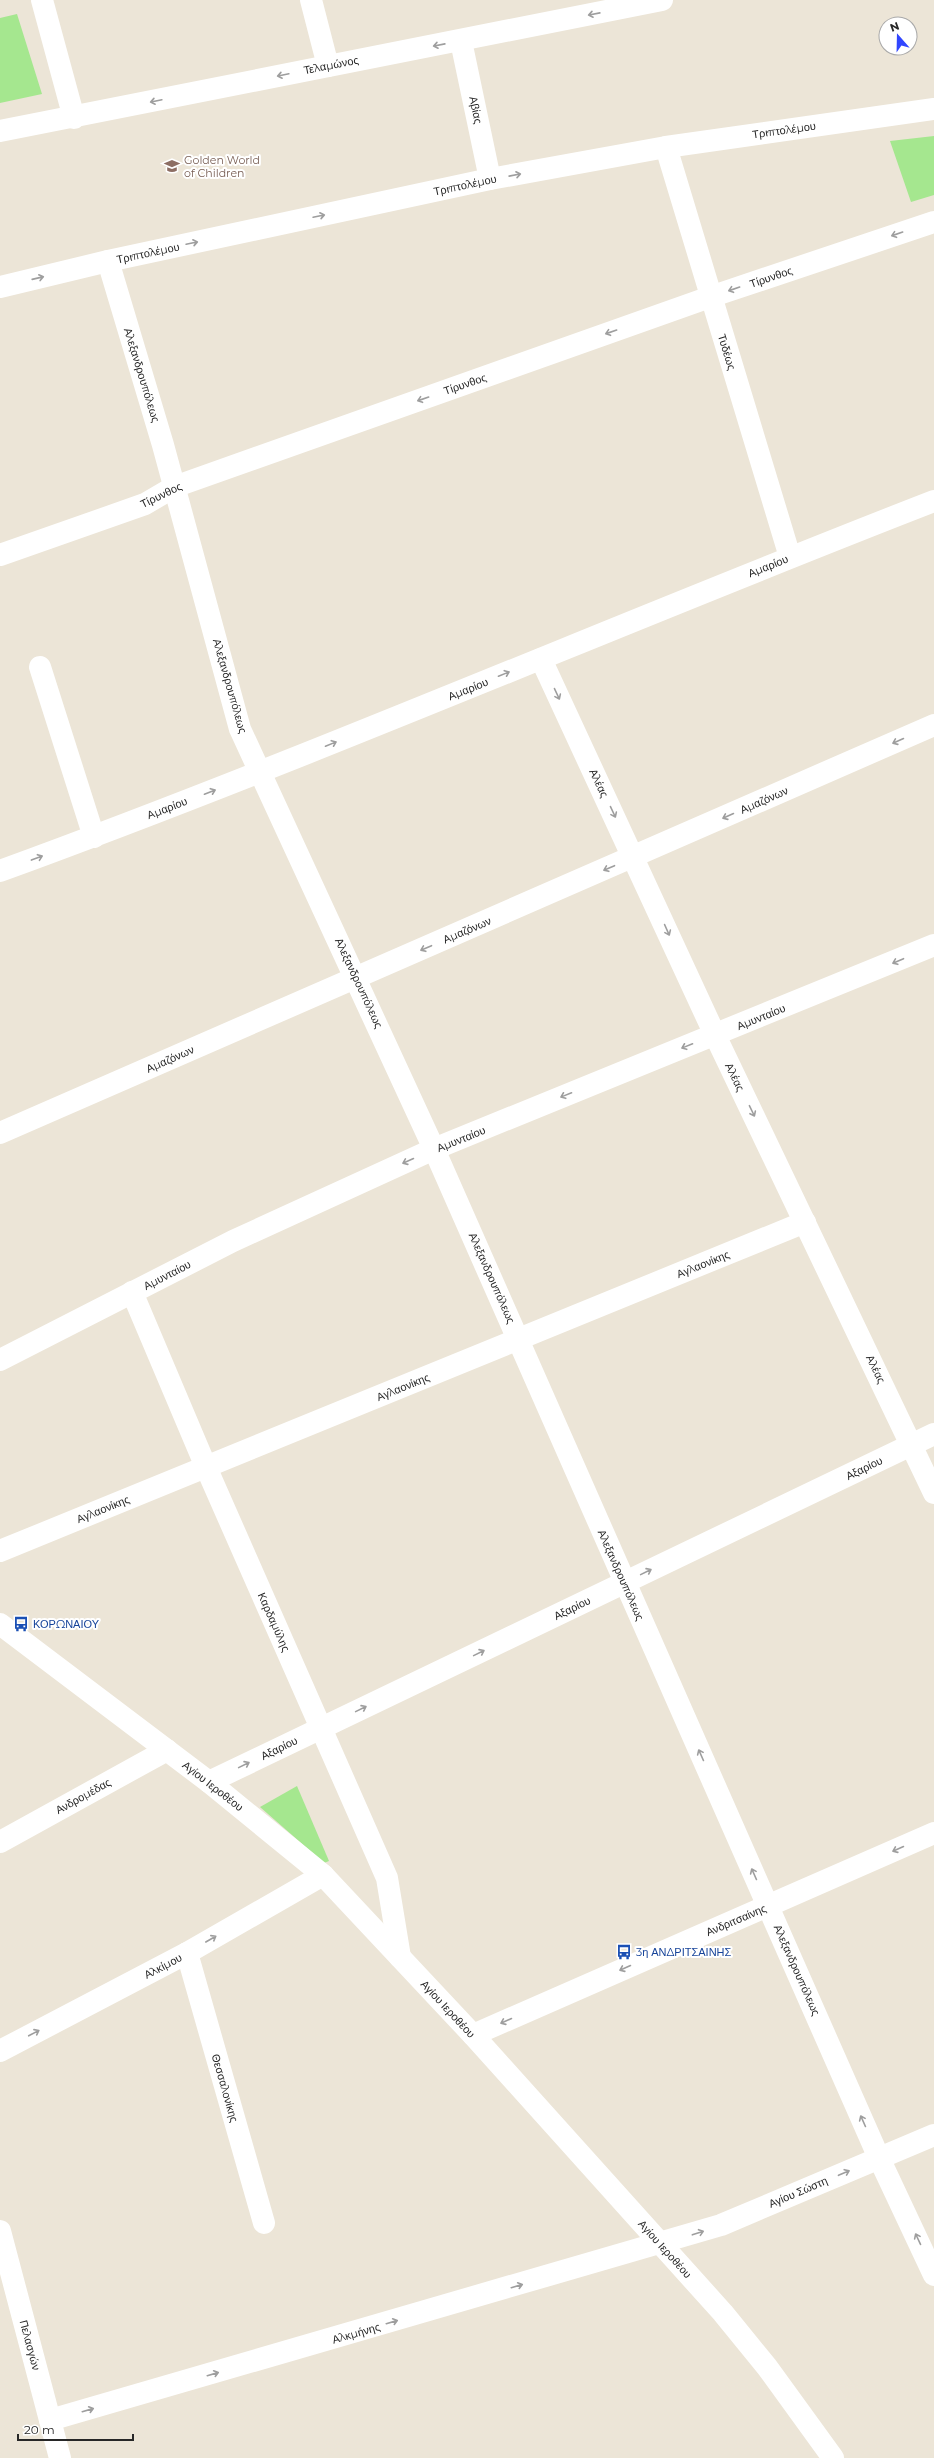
<svg xmlns="http://www.w3.org/2000/svg" width="934" height="2458" font-family="Montserrat,sans-serif">
	<style>
		.green { fill: #a5e78f }
		.lines { fill: none; stroke-linecap: round; stroke-linejoin: round }
		.minor { stroke: #fff; stroke-width: 22 }
		.tertiary { stroke: #fff; stroke-width: 22 }
		.oneway { stroke: #9e9e9e }
		.labels { text-anchor: middle; stroke-width: 4; stroke-linejoin: round; paint-order: stroke }
		.street-label { font-size: 11px; fill: #272727; stroke: #fff }
		.education-label { font-size: 11px; fill: #785e54; stroke: #fff; text-anchor: start }
		.transit-label { font-size: 11px; fill: #164399; stroke: #fff; text-anchor: start }
	</style>
	<rect width="100%" height="100%" fill="#ece5d7"/>
	<g class="green">
		<path d="M17,14L42,94L0,103V18Z"/>
		<path d="M934,136V195L911,202L890,141Z"/>
		<path d="M297,1786L329,1861L324,1863L260,1807Z"/>
	</g>
	<g class="lines">
		<g class="minor">
			<path d="M42,0L74,118"/>
			<path d="M311,0L328,66"/>
			<path d="M461,41L490,179"/>
			<path d="M0,131L662,0"/>
			<path d="M666,147L790,557"/>
			<path d="M108,261L163,445L240,729L434,1149L879,2158L934,2275"/>
			<path d="M0,287L108,261L490,179L666,147L934,109"/>
			<path d="M0,555L145,504L174,487L710,297L934,222"/>
			<path d="M541,659L715,1035L934,1493"/>
			<path d="M40,667L94,837"/>
			<path d="M0,871C315,756 622,622 934,501"/>
			<path d="M0,1133L934,725"/>
			<path d="M132,1292L206,1467L387,1878L400,1957"/>
			<path d="M0,1360L233,1241L434,1149L934,945"/>
			<path d="M0,1551L805,1222"/>
			<path d="M0,1842L167,1750"/>
			<path d="M187,1953L264,2223"/>
			<path d="M0,2051L187,1953L323,1875"/>
			<path d="M0,2231L60,2458"/>
			<path d="M50,2420L721,2225L934,2135"/>
		</g>
		<g class="tertiary">
			<path d="M0,1624L209,1782L323,1875L473,2035L723,2313L767,2367L833,2458"/>
			<path d="M209,1782L934,1434"/>
			<path d="M473,2035L934,1833"/>
		</g>
	</g>
	<defs><path id="oneway-shaft" d="M-6 0H5M1.5-3L5.5 0L1.5 3" fill="none" stroke-width="1.6" stroke-linecap="round" stroke-linejoin="round"/></defs>
	<g class="oneway">
		<use href="#oneway-shaft" transform="translate(594 14) rotate(169)"/>
		<use href="#oneway-shaft" transform="translate(439 45) rotate(169)"/>
		<use href="#oneway-shaft" transform="translate(283 75) rotate(168)"/>
		<use href="#oneway-shaft" transform="translate(156 101) rotate(168)"/>
		<use href="#oneway-shaft" transform="translate(515 175) rotate(-11)"/>
		<use href="#oneway-shaft" transform="translate(319 216) rotate(-12)"/>
		<use href="#oneway-shaft" transform="translate(897 234) rotate(161)"/>
		<use href="#oneway-shaft" transform="translate(192 243) rotate(-12)"/>
		<use href="#oneway-shaft" transform="translate(38 278) rotate(-13)"/>
		<use href="#oneway-shaft" transform="translate(734 289) rotate(161)"/>
		<use href="#oneway-shaft" transform="translate(611 332) rotate(161)"/>
		<use href="#oneway-shaft" transform="translate(423 399) rotate(161)"/>
		<use href="#oneway-shaft" transform="translate(504 674) rotate(-22)"/>
		<use href="#oneway-shaft" transform="translate(557 694) rotate(65)"/>
		<use href="#oneway-shaft" transform="translate(898 741) rotate(156)"/>
		<use href="#oneway-shaft" transform="translate(331 744) rotate(-22)"/>
		<use href="#oneway-shaft" transform="translate(210 792) rotate(-21)"/>
		<use href="#oneway-shaft" transform="translate(613 812) rotate(65)"/>
		<use href="#oneway-shaft" transform="translate(728 816) rotate(156)"/>
		<use href="#oneway-shaft" transform="translate(37 858) rotate(-20)"/>
		<use href="#oneway-shaft" transform="translate(609 868) rotate(157)"/>
		<use href="#oneway-shaft" transform="translate(667 930) rotate(66)"/>
		<use href="#oneway-shaft" transform="translate(426 948) rotate(157)"/>
		<use href="#oneway-shaft" transform="translate(898 961) rotate(157)"/>
		<use href="#oneway-shaft" transform="translate(687 1046) rotate(158)"/>
		<use href="#oneway-shaft" transform="translate(566 1095) rotate(158)"/>
		<use href="#oneway-shaft" transform="translate(752 1111) rotate(64)"/>
		<use href="#oneway-shaft" transform="translate(408 1161) rotate(156)"/>
		<use href="#oneway-shaft" transform="translate(646 1572) rotate(-26)"/>
		<use href="#oneway-shaft" transform="translate(479 1653) rotate(-26)"/>
		<use href="#oneway-shaft" transform="translate(361 1709) rotate(-26)"/>
		<use href="#oneway-shaft" transform="translate(701 1755) rotate(-114)"/>
		<use href="#oneway-shaft" transform="translate(244 1765) rotate(-26)"/>
		<use href="#oneway-shaft" transform="translate(898 1849) rotate(156)"/>
		<use href="#oneway-shaft" transform="translate(754 1874) rotate(-114)"/>
		<use href="#oneway-shaft" transform="translate(211 1939) rotate(-30)"/>
		<use href="#oneway-shaft" transform="translate(625 1968) rotate(156)"/>
		<use href="#oneway-shaft" transform="translate(506 2021) rotate(156)"/>
		<use href="#oneway-shaft" transform="translate(34 2033) rotate(-28)"/>
		<use href="#oneway-shaft" transform="translate(863 2121) rotate(-114)"/>
		<use href="#oneway-shaft" transform="translate(844 2173) rotate(-23)"/>
		<use href="#oneway-shaft" transform="translate(698 2233) rotate(-18)"/>
		<use href="#oneway-shaft" transform="translate(918 2239) rotate(-115)"/>
		<use href="#oneway-shaft" transform="translate(517 2286) rotate(-16)"/>
		<use href="#oneway-shaft" transform="translate(392 2322) rotate(-16)"/>
		<use href="#oneway-shaft" transform="translate(213 2374) rotate(-16)"/>
		<use href="#oneway-shaft" transform="translate(88 2410) rotate(-16)"/>
	</g>
	<defs>
		<g id="school-bare" transform="scale(1.2)"><path d="M0-5L7-2L0 1L-7-2ZM-4 1L0 2.5L4 1V4Q0 6-4 4Z" fill="#8d6e63" stroke="#fff" stroke-width="2.5" paint-order="stroke"/></g>
		<g id="bus-bare" transform="scale(1.2)"><path d="M-5-6H5V4H4V6H2V4H-2V6H-4V4H-5ZM-3.5-4V0h7V-4ZM-3.5 1.2v1.5H-2V1.2ZM2 1.2v1.5H3.5V1.2Z" fill="#1a4fb4" stroke="#fff" stroke-width="2.5" paint-order="stroke"/></g>
	</defs>
	<g fill-rule="evenodd">
		<use href="#school-bare" x="172" y="166"/>
		<use href="#bus-bare" x="21" y="1624"/>
		<use href="#bus-bare" x="624" y="1952"/>
	</g>
	<g class="labels">
		<g class="street-label">
			<text transform="translate(331 65) rotate(-11)" y="4">Τελαμώνος</text>
			<text transform="translate(476 110) rotate(78)" y="4">Αβίας</text>
			<text transform="translate(784 130) rotate(-8)" y="4">Τριπτολέμου</text>
			<text transform="translate(465 185) rotate(-12)" y="4">Τριπτολέμου</text>
			<text transform="translate(148 253) rotate(-12)" y="4">Τριπτολέμου</text>
			<text transform="translate(771 277) rotate(-19)" y="4">Τίρυνθος</text>
			<text transform="translate(727 352) rotate(73)" y="4">Τυδέως</text>
			<text transform="translate(142 375) rotate(73)" y="4">Αλεξανδρουπόλεως</text>
			<text transform="translate(465 384) rotate(-19)" y="4">Τίρυνθος</text>
			<text transform="translate(161 495) rotate(-26)" y="4">Τίρυνθος</text>
			<text transform="translate(768 566) rotate(-22)" y="4">Αμαρίου</text>
			<text transform="translate(230 686) rotate(74)" y="4">Αλεξανδρουπόλεως</text>
			<text transform="translate(468 689) rotate(-22)" y="4">Αμαρίου</text>
			<text transform="translate(599 783) rotate(65)" y="4">Αλέας</text>
			<text transform="translate(764 800) rotate(-24)" y="4">Αμαζόνων</text>
			<text transform="translate(167 808) rotate(-21)" y="4">Αμαρίου</text>
			<text transform="translate(467 930) rotate(-23)" y="4">Αμαζόνων</text>
			<text transform="translate(359 983) rotate(65)" y="4">Αλεξανδρουπόλεως</text>
			<text transform="translate(761 1017) rotate(-22)" y="4">Αμυνταίου</text>
			<text transform="translate(170 1059) rotate(-24)" y="4">Αμαζόνων</text>
			<text transform="translate(735 1077) rotate(64)" y="4">Αλέας</text>
			<text transform="translate(461 1139) rotate(-22)" y="4">Αμυνταίου</text>
			<text transform="translate(703 1264) rotate(-22)" y="4">Αγλαονίκης</text>
			<text transform="translate(167 1275) rotate(-27)" y="4">Αμυνταίου</text>
			<text transform="translate(492 1278) rotate(66)" y="4">Αλεξανδρουπόλεως</text>
			<text transform="translate(876 1369) rotate(64)" y="4">Αλέας</text>
			<text transform="translate(403 1387) rotate(-22)" y="4">Αγλαονίκης</text>
			<text transform="translate(864 1468) rotate(-26)" y="4">Αξαρίου</text>
			<text transform="translate(103 1509) rotate(-22)" y="4">Αγλαονίκης</text>
			<text transform="translate(621 1575) rotate(66)" y="4">Αλεξανδρουπόλεως</text>
			<text transform="translate(572 1608) rotate(-26)" y="4">Αξαρίου</text>
			<text transform="translate(274 1622) rotate(66)" y="4">Καρδαμύλης</text>
			<text transform="translate(279 1748) rotate(-26)" y="4">Αξαρίου</text>
			<text transform="translate(213 1786) rotate(38)" y="4">Αγίου Ιεροθέου</text>
			<text transform="translate(83 1796) rotate(-29)" y="4">Ανδρομέδας</text>
			<text transform="translate(736 1920) rotate(-23)" y="4">Ανδριτσαίνης</text>
			<text transform="translate(163 1966) rotate(-28)" y="4">Αλκίμου</text>
			<text transform="translate(797 1970) rotate(66)" y="4">Αλεξανδρουπόλεως</text>
			<text transform="translate(448 2009) rotate(47)" y="4">Αγίου Ιεροθέου</text>
			<text transform="translate(225 2088) rotate(74)" y="4">Θεσσαλονίκης</text>
			<text transform="translate(798 2192) rotate(-23)" y="4">Αγίου Σώστη</text>
			<text transform="translate(665 2249) rotate(48)" y="4">Αγίου Ιεροθέου</text>
			<text transform="translate(356 2333) rotate(-16)" y="4">Αλκμήνης</text>
			<text transform="translate(30 2345) rotate(75)" y="4">Πελασγών</text>
		</g>
		<g class="education-label">
			<text x="184" y="164">Golden World<tspan x="184" dy="13">of Children</tspan></text>
		</g>
		<g class="transit-label">
			<text x="33" y="1628">ΚΟΡΩΝΑΙΟΥ</text>
			<text x="636" y="1956">3η ΑΝΔΡΙΤΣΑΙΝΗΣ</text>
		</g>
	</g>
	<g transform="translate(898 36) rotate(340)"><circle r="19" fill="#ffffff" stroke="#a9a9a9"/>
	<path d="M0-3L7 15L0 10L-7 15Z" fill="#3146ff"/>
	<text y="-6" font-size="11" font-weight="bold" text-anchor="middle" fill="#272727">N</text>
	</g>
	<path d="M18 2434v6h115v-6" fill="none" stroke="#272727" stroke-width="2"/>
	<text x="24" y="2434" font-size="12" fill="#272727" stroke="#ffffff" stroke-width="3" paint-order="stroke">20 m</text>
</svg>
